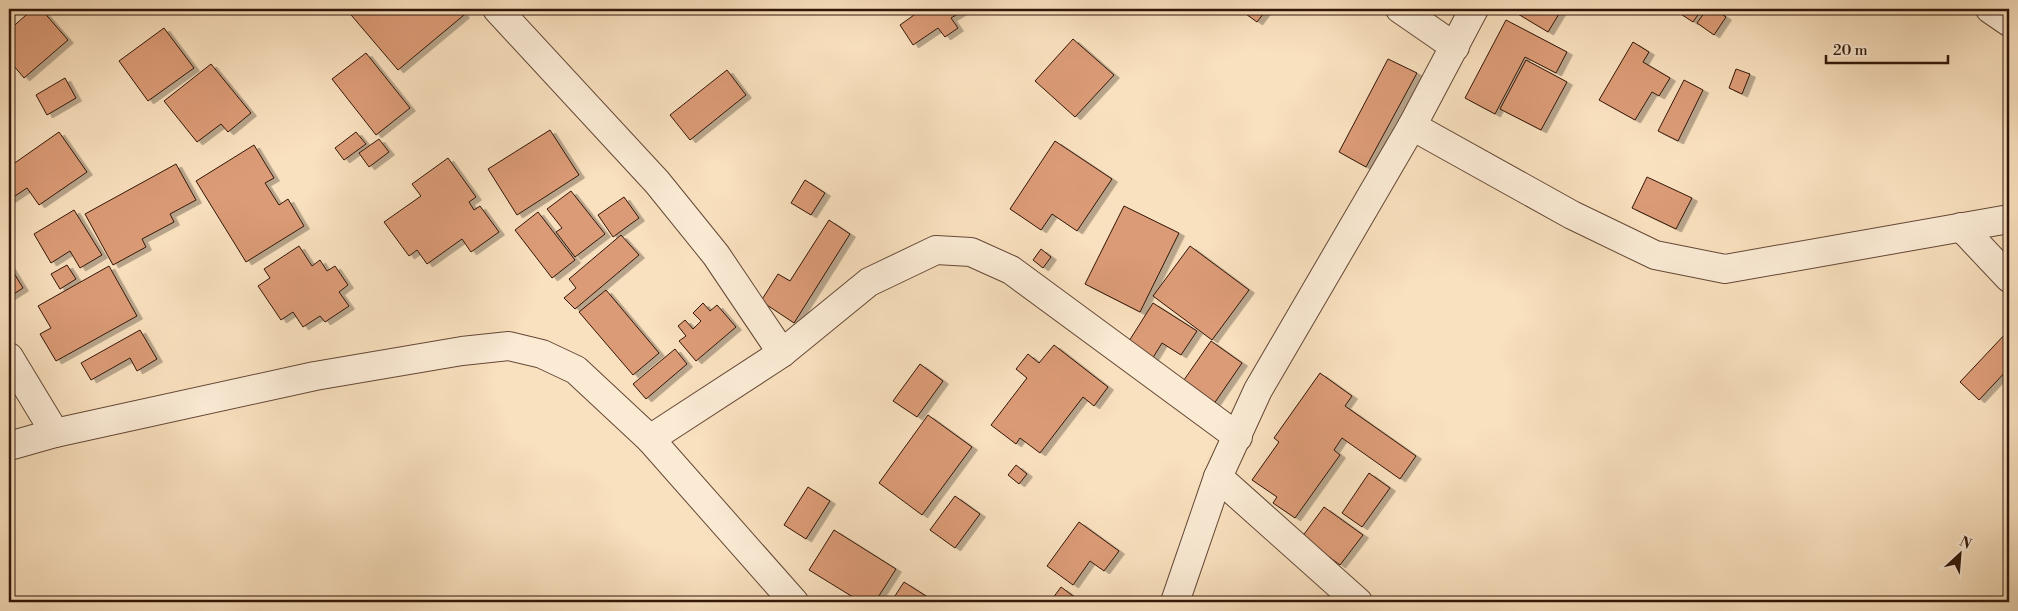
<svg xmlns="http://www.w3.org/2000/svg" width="2018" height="611" font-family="'Libre Bodoni',serif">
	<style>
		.building { fill: #db9b76; stroke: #321608; filter: url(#shadow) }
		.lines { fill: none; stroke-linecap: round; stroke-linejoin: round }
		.street-casing { stroke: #644836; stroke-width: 30 }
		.street { stroke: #fbebd5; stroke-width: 28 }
	</style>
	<defs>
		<filter id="shadow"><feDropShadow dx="5.5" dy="3" stdDeviation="0" flood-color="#0004"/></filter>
	</defs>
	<rect width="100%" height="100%" fill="#f9e0be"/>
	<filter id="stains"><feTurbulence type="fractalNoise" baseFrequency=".004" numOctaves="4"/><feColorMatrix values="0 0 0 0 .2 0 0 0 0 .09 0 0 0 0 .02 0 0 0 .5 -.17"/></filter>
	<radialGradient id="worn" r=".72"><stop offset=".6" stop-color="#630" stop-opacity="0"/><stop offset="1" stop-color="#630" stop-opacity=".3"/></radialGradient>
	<g class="building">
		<path d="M33,9H41L68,40L24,78L9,60V30Z"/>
		<path d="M346,9H459L464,15L398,70Z"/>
		<path d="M910,9H966L951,18L958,28L945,37L938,28L913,45L900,25L914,15Z"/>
		<path d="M1239,9H1267L1257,22Z"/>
		<path d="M1515,9H1562L1548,32L1513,11Z"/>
		<path d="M1673,9H1702L1693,22Z"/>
		<path d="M1707,9H1714L1726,17L1714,35L1697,23Z"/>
		<path d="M1506,20L1567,52L1556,73L1525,57L1495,114L1465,98Z"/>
		<path d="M164,28L194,68L148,101L119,61Z"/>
		<path d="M1073,39L1114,75L1075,117L1035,81Z"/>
		<path d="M1633,42L1649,52L1643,62L1670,78L1659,96L1652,92L1635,120L1599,100Z"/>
		<path d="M366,53L410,108L376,135L332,79Z"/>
		<path d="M1388,59L1417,73L1366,167L1339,152Z"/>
		<path d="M1526,60L1567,82L1541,130L1500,109Z"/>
		<path d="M211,64L251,113L228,132L221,124L197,142L164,101Z"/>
		<path d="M1736,69L1750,74L1742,94L1729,88Z"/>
		<path d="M727,70L746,95L690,140L670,115Z"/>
		<path d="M65,78L76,98L47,115L36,95Z"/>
		<path d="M1684,80L1703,90L1678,141L1658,131Z"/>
		<path d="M550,130L579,175L517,215L488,169Z"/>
		<path d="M59,132L87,172L39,205L27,188L9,200V167Z"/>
		<path d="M356,132L366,144L344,160L335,148Z"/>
		<path d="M379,139L389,152L369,167L359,153Z"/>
		<path d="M1055,141L1112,179L1077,231L1052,214L1041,230L1010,209Z"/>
		<path d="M254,145L274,178L265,183L279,205L288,199L304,226L246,262L196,181Z"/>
		<path d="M448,158L476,197L469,202L474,210L480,206L499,232L471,252L462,239L427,264L417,250L409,256L384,222L421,196L412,184Z"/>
		<path d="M176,164L196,200L170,214L174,222L142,239L146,247L113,265L85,214Z"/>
		<path d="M1647,177L1692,198L1676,229L1632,208Z"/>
		<path d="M805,180L825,193L811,215L791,203Z"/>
		<path d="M571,191L605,234L575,257L556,232L562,228L547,209Z"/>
		<path d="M624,197L639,218L613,237L598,215Z"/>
		<path d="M1124,206L1179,233L1140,312L1085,284Z"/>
		<path d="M74,210L102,255L80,268L70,251L51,263L34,234Z"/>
		<path d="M538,212L575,260L552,278L515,230Z"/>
		<path d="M829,220L850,234L794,323L761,301L778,274L790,281Z"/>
		<path d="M621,235L639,255L575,309L564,298L576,288L569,279Z"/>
		<path d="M299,246L312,266L320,260L327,271L335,266L348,285L339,292L349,306L325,322L320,316L303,327L293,312L281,320L258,286L270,278L264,269Z"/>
		<path d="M1190,246L1249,290L1212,340L1153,296Z"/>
		<path d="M1041,249L1051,257L1043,268L1033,260Z"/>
		<path d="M9,265L23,288L9,297Z"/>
		<path d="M67,265L76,279L60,289L51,274Z"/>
		<path d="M109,266L137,316L56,361L40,334L51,328L38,306Z"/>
		<path d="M606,290L659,353L633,375L579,312Z"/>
		<path d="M703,303L710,311L717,305L736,327L696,361L679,341L686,336L678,326L685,320L693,329L701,321L693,313Z"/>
		<path d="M1153,303L1197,331L1181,355L1162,343L1149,364L1124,349Z"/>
		<path d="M140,330L157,359L137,371L130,358L91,380L81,363Z"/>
		<path d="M2008,331L2009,368L1979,400L1960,382Z"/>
		<path d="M1211,341L1242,363L1209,411L1177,390Z"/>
		<path d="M1054,345L1108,387L1094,406L1083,397L1040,453L1020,438L1016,444L991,425L1027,378L1016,369L1028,354L1039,363Z"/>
		<path d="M675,349L687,364L646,399L633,384Z"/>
		<path d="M920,364L943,381L917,417L893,401Z"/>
		<path d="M1320,373L1352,396L1345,406L1416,456L1400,479L1342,438L1334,450L1340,455L1295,518L1273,503L1277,497L1252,480L1279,442L1274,438Z"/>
		<path d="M928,415L972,447L922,515L879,483Z"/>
		<path d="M1016,465L1027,474L1019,484L1008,475Z"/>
		<path d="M1369,473L1390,488L1362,527L1342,513Z"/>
		<path d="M808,487L830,501L806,539L784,525Z"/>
		<path d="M955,496L980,514L955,548L930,530Z"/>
		<path d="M1324,507L1363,535L1340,565L1302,537Z"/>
		<path d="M1079,522L1119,551L1104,571L1090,561L1073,585L1047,566Z"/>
		<path d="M834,530L896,569L875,602H861L809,570Z"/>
		<path d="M904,582L926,596L923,602H891Z"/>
		<path d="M1061,587L1081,602H1050Z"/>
	</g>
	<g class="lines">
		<g class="street-casing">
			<g id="street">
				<path d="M497,9L657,182L716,255L782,353"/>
				<path d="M1400,9L1455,47"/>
				<path d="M1990,9L2009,22"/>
				<path d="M1412,126L1572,215L1655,255L1725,269L2009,219"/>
				<path d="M1961,227L2009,278"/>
				<path d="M9,357L55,433"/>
				<path d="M650,439L782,353L869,282L936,250L971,252L1011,270L1238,437"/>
				<path d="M9,446L55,433L315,376L462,351L509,346L542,354L576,370L650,439L794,602"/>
				<path d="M1218,477L1358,602"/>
				<path d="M1175,602L1218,477L1258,390L1412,126L1474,9"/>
			</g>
		</g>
		<use href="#street" class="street"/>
	</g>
	<rect width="2018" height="611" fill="none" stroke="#f9e0be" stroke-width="30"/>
	<rect x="10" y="10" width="1998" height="591" fill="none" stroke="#321608" stroke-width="2.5"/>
	<rect x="15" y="15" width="1988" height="581" fill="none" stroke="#321608"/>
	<g transform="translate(1960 554) rotate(26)" stroke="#fbebd5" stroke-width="4" paint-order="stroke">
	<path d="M0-4L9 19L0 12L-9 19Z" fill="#321608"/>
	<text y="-8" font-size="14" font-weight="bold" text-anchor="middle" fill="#321608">N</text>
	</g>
	<path d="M1826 55v8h122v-8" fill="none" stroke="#321608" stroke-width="2.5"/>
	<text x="1833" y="55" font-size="15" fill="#321608" stroke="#fbebd5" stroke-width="4" paint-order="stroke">20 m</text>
	<rect width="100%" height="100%" filter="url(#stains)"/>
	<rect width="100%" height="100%" fill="url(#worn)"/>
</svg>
